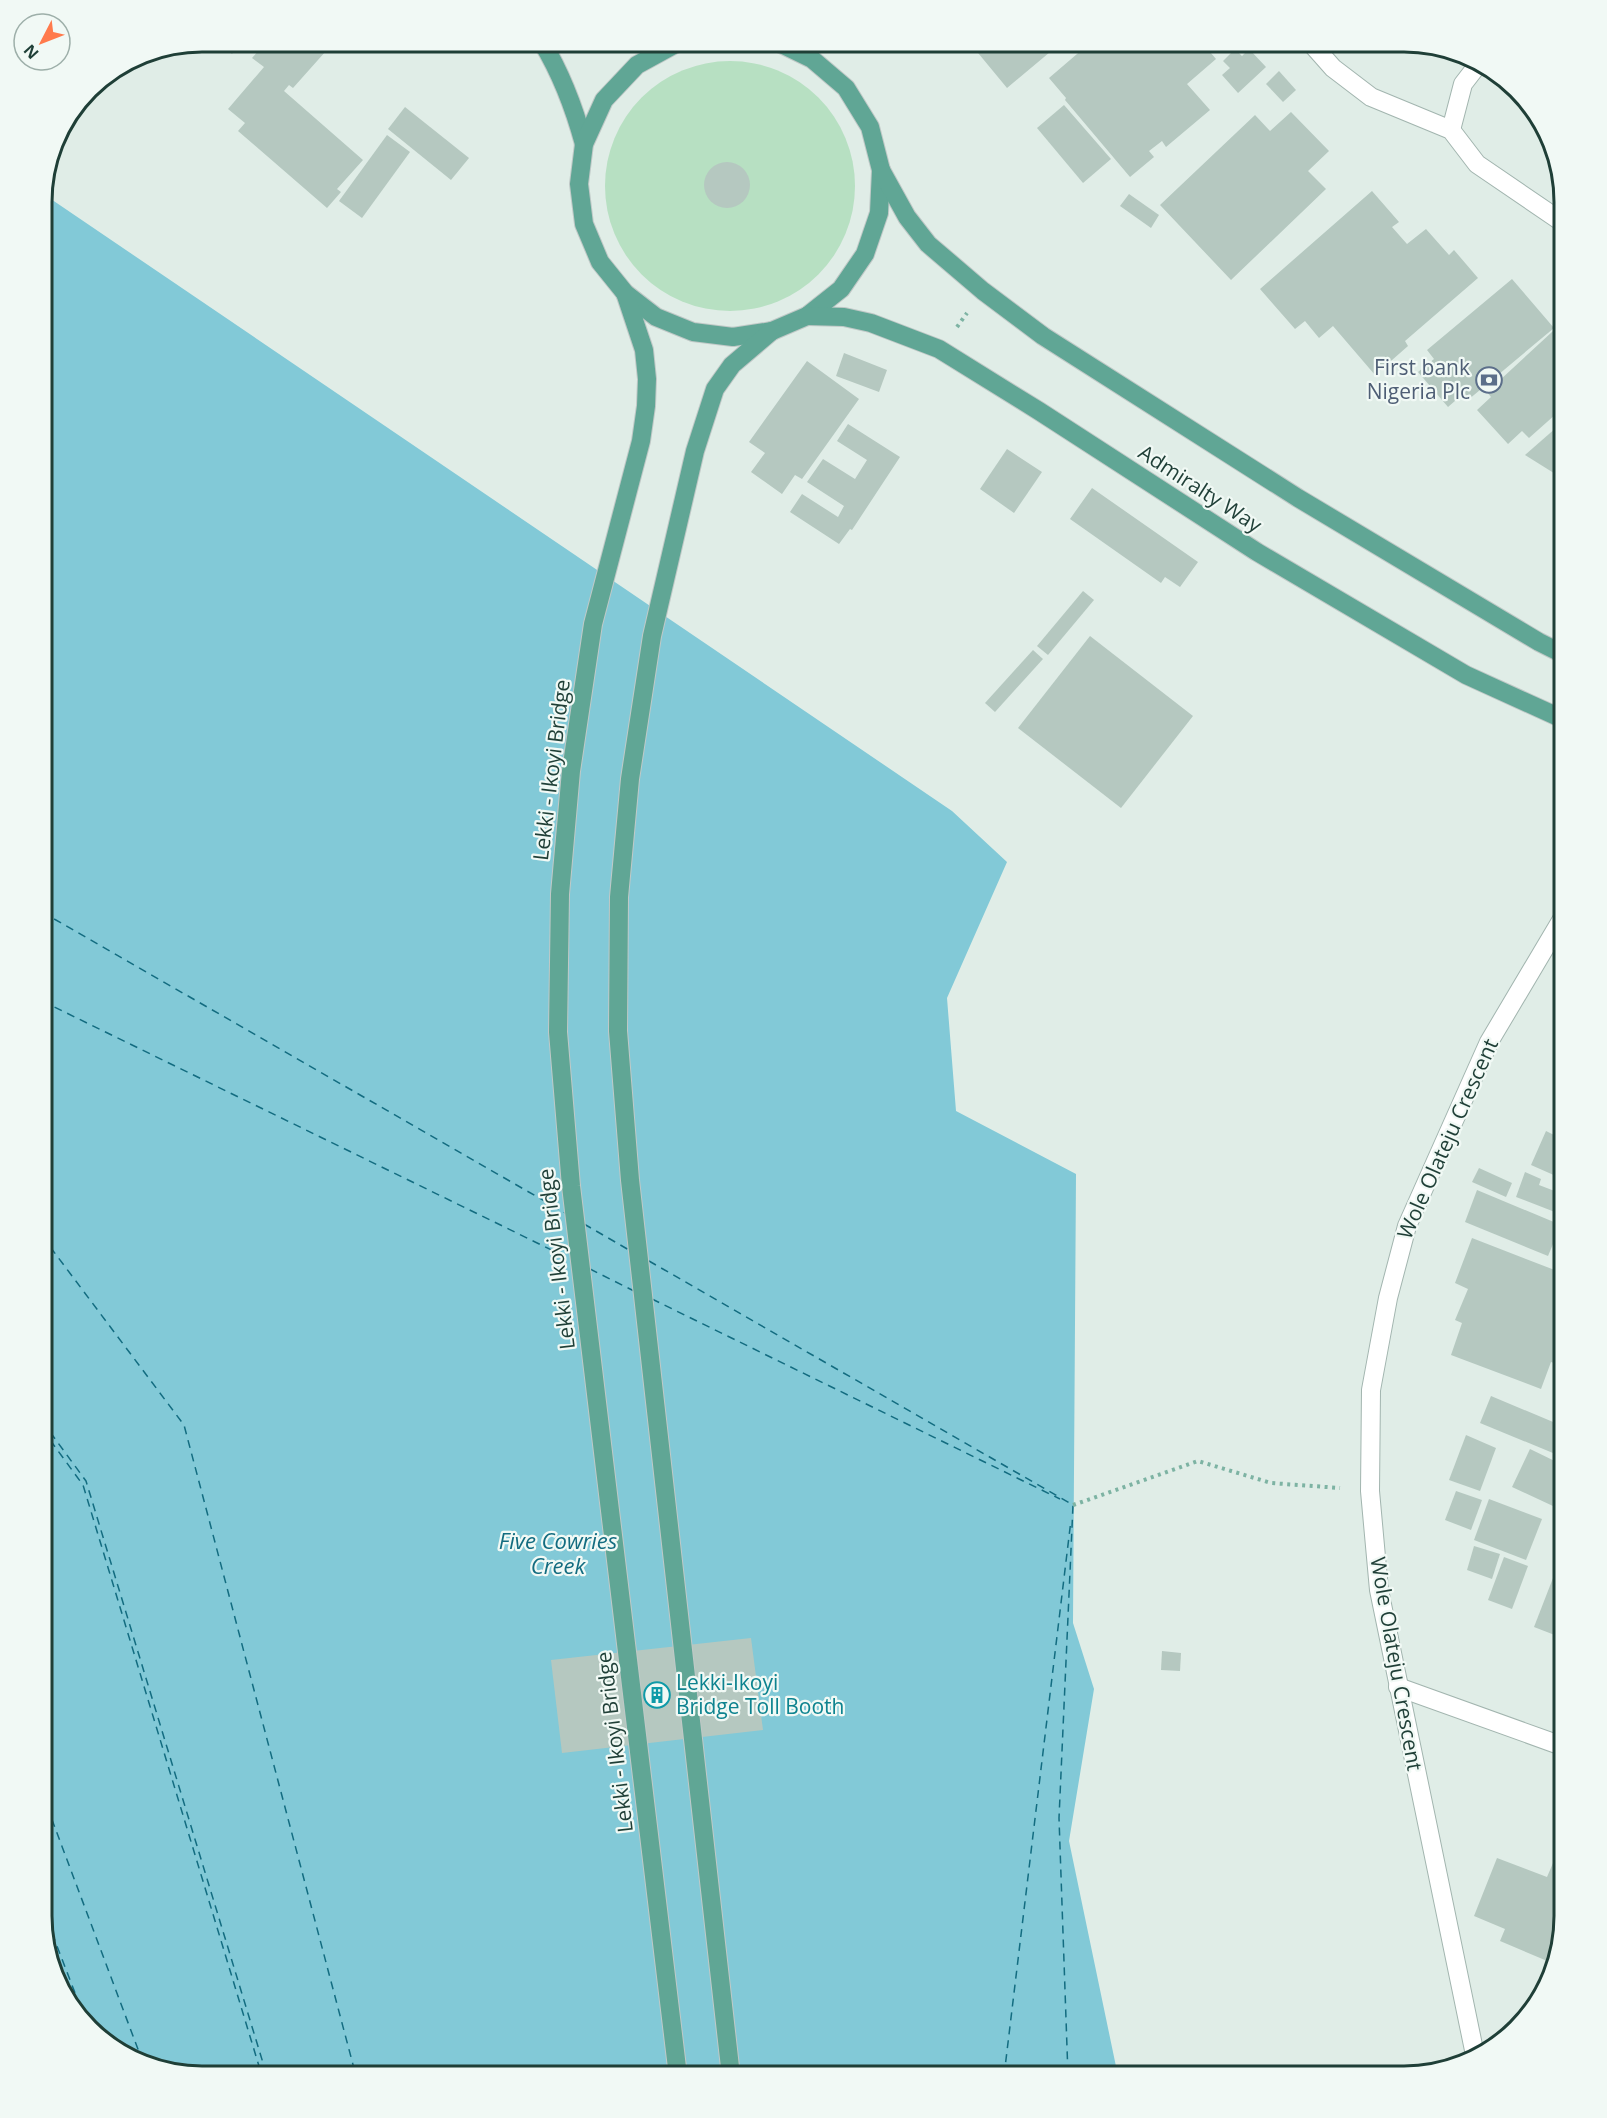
<svg xmlns="http://www.w3.org/2000/svg" width="1607" height="2118" font-family="'Open Sans',sans-serif">
	<style>
		.green { fill: #b7e0c2 }
		.water { fill: #82c9d7 }
		.lines { fill: none; stroke-linecap: round; stroke-linejoin: round }
		.ferry { stroke: #136c80; stroke-width: 1.5; stroke-dasharray: 8 6; stroke-linecap: butt }
		.building { fill: #b5c8c0 }
		.minor-casing { stroke: #a2b5af; stroke-width: 20 }
		.major-casing { stroke: #c0c9c7; stroke-width: 20 }
		.path { stroke: #7db3a3; stroke-width: 4; stroke-dasharray: 3 4.5; stroke-linecap: butt }
		.minor { stroke: #fff; stroke-width: 18 }
		.major { stroke: #60a695; stroke-width: 18 }
		.labels { text-anchor: middle; stroke-width: 4.5; stroke-linejoin: round; paint-order: stroke }
		.service-label { font-size: 21px; fill: #4e5e75; stroke: #f1f9f5; text-anchor: end }
		.street-label { font-size: 21px; fill: #1f3f37; stroke: #f1f9f5 }
		.culture-label { font-size: 21px; fill: #0d838f; stroke: #f1f9f5; text-anchor: start }
		.water-label { font-size: 22px; font-style: italic; fill: #136c80; stroke: #f1f9f5 }
		.rim { fill: none; stroke: #1f3f37; stroke-width: 3 }
	</style>
	<rect width="100%" height="100%" fill="#e0ede7"/>
	<circle class="green" cx="730" cy="186" r="125"/>
	<path class="water" d="M42,193L952,811L1007,862L947,998L956,1111L1076,1174L1073,1623L1094,1689L1069,1841L1118,2076H202L123,2055L69,2004L42,1915Z"/>
	<g class="lines">
		<g class="ferry">
			<path d="M42,912L567,1214"/>
			<path d="M42,1001L572,1260"/>
			<path d="M584,1224L629,1250"/>
			<path d="M42,1236L184,1425L356,2076"/>
			<path d="M649,1261L1073,1505L1059,1818L1068,2076"/>
			<path d="M590,1269L634,1291"/>
			<path d="M652,1299L1060,1499"/>
			<path d="M42,1421L86,1481L267,2076"/>
			<path d="M42,1429L83,1485L262,2076"/>
			<path d="M42,1793L142,2060"/>
			<path d="M42,1907L85,2019"/>
			<path d="M57,1965L75,1995"/>
			<path d="M80,2005L93,2027"/>
			<path d="M1004,2076L1071,1520"/>
		</g>
	</g>
	<g class="building">
		<path d="M218,42H242L232,54Z"/>
		<path d="M266,42H334L293,88L289,85L284,91L363,160L337,189L341,192L327,208L238,131L245,123L228,109L264,67L252,58Z"/>
		<path d="M952,42H1062L1007,88L969,42L960,51Z"/>
		<path d="M1091,42H1161L1166,47L1171,42H1191L1199,52L1205,46L1216,59L1187,84L1210,110L1166,147L1162,141L1149,151L1154,157L1130,177L1065,100L1066,98L1049,78Z"/>
		<path d="M1235,49L1242,56L1249,49L1266,67L1238,93L1222,75L1230,68L1223,61Z"/>
		<path d="M1279,71L1296,90L1283,102L1266,84Z"/>
		<path d="M1064,105L1111,159L1083,183L1037,128Z"/>
		<path d="M405,107L469,158L451,180L388,129Z"/>
		<path d="M1291,112L1329,151L1308,171L1326,189L1231,280L1160,205L1255,115L1270,131Z"/>
		<path d="M387,135L410,152L362,218L339,201Z"/>
		<circle cx="727" cy="185" r="23"/>
		<path d="M1372,191L1399,222L1392,227L1407,244L1426,229L1449,255L1454,250L1478,278L1405,341L1408,346L1375,375L1333,326L1319,338L1305,321L1295,329L1260,289Z"/>
		<path d="M1129,194L1159,215L1151,228L1120,206Z"/>
		<path d="M1512,279L1554,328L1468,400L1463,394L1448,407L1418,372L1434,359L1427,350Z"/>
		<path d="M1565,320V406L1529,438L1522,431L1508,444L1477,410L1491,397L1487,392Z"/>
		<path d="M844,353L887,370L879,392L836,376Z"/>
		<path d="M807,361L859,399L802,479L795,475L782,494L751,472L765,453L749,442Z"/>
		<path d="M1565,420V480L1525,455Z"/>
		<path d="M848,424L900,457L852,530L850,529L839,544L790,512L802,494L838,517L844,506L807,482L823,459L855,479L867,460L837,441Z"/>
		<path d="M1007,449L1042,472L1014,513L980,489Z"/>
		<path d="M1092,488L1198,562L1180,587L1165,577L1161,583L1070,519Z"/>
		<path d="M1083,591L1094,600L1048,655L1037,646Z"/>
		<path d="M1090,636L1193,716L1121,808L1018,728Z"/>
		<path d="M1033,650L1043,659L995,712L985,703Z"/>
		<path d="M1546,1131L1562,1139L1565,1133V1180L1531,1165Z"/>
		<path d="M1479,1168L1512,1183L1506,1197L1472,1182Z"/>
		<path d="M1525,1172L1541,1179L1539,1185L1565,1195V1202L1560,1214L1516,1197Z"/>
		<path d="M1477,1190L1561,1225L1548,1256L1465,1222Z"/>
		<path d="M1472,1238L1565,1274V1344L1557,1364L1551,1362L1541,1389L1451,1355L1462,1323L1455,1320L1468,1289L1455,1283Z"/>
		<path d="M1491,1396L1565,1427V1458L1480,1423Z"/>
		<path d="M1466,1435L1496,1448L1480,1491L1449,1480Z"/>
		<path d="M1530,1449L1565,1466V1480L1553,1506L1512,1487Z"/>
		<path d="M1456,1491L1482,1500L1471,1530L1445,1520Z"/>
		<path d="M1489,1499L1542,1519L1526,1560L1474,1540Z"/>
		<path d="M1474,1546L1500,1554L1492,1579L1467,1570Z"/>
		<path d="M1565,1547V1639L1534,1627Z"/>
		<path d="M1504,1557L1528,1566L1512,1609L1488,1600Z"/>
		<path d="M751,1638L763,1730L562,1753L551,1660Z"/>
		<path d="M1162,1651L1181,1653L1180,1671L1161,1670Z"/>
		<path d="M1497,1858L1547,1877L1553,1863L1565,1868V1916L1552,1963L1500,1941L1505,1929L1474,1916Z"/>
	</g>
	<g class="lines">
		<g class="minor-casing">
			<g id="minor">
				<path d="M1310,42L1333,68L1371,97L1451,130L1477,164L1565,224"/>
				<path d="M1451,130L1463,84L1480,62"/>
				<path d="M1398,1687L1565,1747"/>
				<path d="M1475,2055L1379,1590L1370,1491L1371,1390L1388,1298L1407,1226L1489,1042L1565,914"/>
			</g>
		</g>
		<g class="major-casing">
			<g id="major">
				<path d="M542,42C562,75 574,107 584,144"/>
				<path d="M679,42L637,65L604,100L584,144L579,184L584,224L600,262L625,293L656,317L693,332L733,337L772,331L807,316L841,289L865,254L879,213L881,170L870,127L846,88L812,59L777,42"/>
				<path d="M881,170L907,217L928,244L983,291L1043,336L1298,498L1539,642L1565,655"/>
				<path d="M625,293L644,350L647,379L646,406L641,441L593,624L571,771L560,894L558,1032L571,1186L678,2076"/>
				<path d="M807,316L844,317L871,323L939,349L1039,411L1257,552L1466,675L1565,720"/>
				<path d="M731,2076L630,1180L618,1031L619,897L630,779L652,636L695,451L715,389L732,365L772,331"/>
			</g>
		</g>
		<g class="path">
			<path d="M957,327L967,313"/>
			<path d="M1073,1505L1198,1461L1271,1483L1340,1488"/>
		</g>
		<use href="#minor" class="minor"/>
		<use href="#major" class="major"/>
	</g>
	<defs>
		<g id="bank-ring" transform="scale(1.35)"><circle r="9.5" fill="#f1f9f5" stroke="#5c6f8a" stroke-width="1.5"/><path d="M-6-4H6V4H-6ZM0-2.3a2.3 2.3 0 1 0 0 4.6a2.3 2.3 0 1 0 0-4.6Z" fill="#5c6f8a"/></g>
		<g id="building-ring" transform="scale(1.35)"><circle r="9.5" fill="#f1f9f5" stroke="#0f9aa8" stroke-width="1.5"/><path d="M-4-6H4V6H1V3H-1V6H-4ZM-2.5-4.3h1.7v1.8h-1.7ZM.8-4.3h1.7v1.8H.8ZM-2.5-1h1.7V.8h-1.7ZM.8-1h1.7V.8H.8Z" fill="#0f9aa8"/></g>
	</defs>
	<g fill-rule="evenodd">
		<use href="#bank-ring" x="1489" y="380"/>
		<use href="#building-ring" x="657" y="1695"/>
	</g>
	<g class="labels">
		<g class="service-label">
			<text x="1470" y="375">First bank<tspan x="1470" dy="24">Nigeria Plc</tspan></text>
		</g>
		<g class="street-label">
			<text transform="translate(1200 489) rotate(33)" y="7">Admiralty Way</text>
			<text transform="translate(552 770) rotate(-83)" y="7">Lekki - Ikoyi Bridge</text>
			<text transform="translate(1448 1139) rotate(-66)" y="7">Wole Olateju Crescent</text>
			<text transform="translate(557 1259) rotate(-97)" y="7">Lekki - Ikoyi Bridge</text>
			<text transform="translate(1396 1664) rotate(80)" y="7">Wole Olateju Crescent</text>
			<text transform="translate(615 1742) rotate(-97)" y="7">Lekki - Ikoyi Bridge</text>
		</g>
		<g class="culture-label">
			<text x="676" y="1690">Lekki-Ikoyi<tspan x="676" dy="24">Bridge Toll Booth</tspan></text>
		</g>
		<g class="water-label">
			<text x="558" y="1549">Five Cowries<tspan x="558" dy="25">Creek</tspan></text>
		</g>
	</g>
	<path d="M0 0H1607V2118H0ZM202 52H1404A150 150 0 0 1 1554 202V1916A150 150 0 0 1 1404 2066H202A150 150 0 0 1 52 1916V202A150 150 0 0 1 202 52Z" fill="#f1f9f5" fill-rule="evenodd"/>
	<path class="rim" d="M202 52H1404A150 150 0 0 1 1554 202V1916A150 150 0 0 1 1404 2066H202A150 150 0 0 1 52 1916V202A150 150 0 0 1 202 52Z"/>
	<g transform="translate(42 42) rotate(228)"><circle r="28" fill="#f1f9f5" stroke="#9dafa9" stroke-width="1.5"/>
	<path d="M0-4.5L10 22L0 15L-10 22Z" fill="#ff7a4c"/>
	<text y="-9" font-size="16" font-weight="bold" text-anchor="middle" fill="#1f3f37">N</text>
	</g>
</svg>
